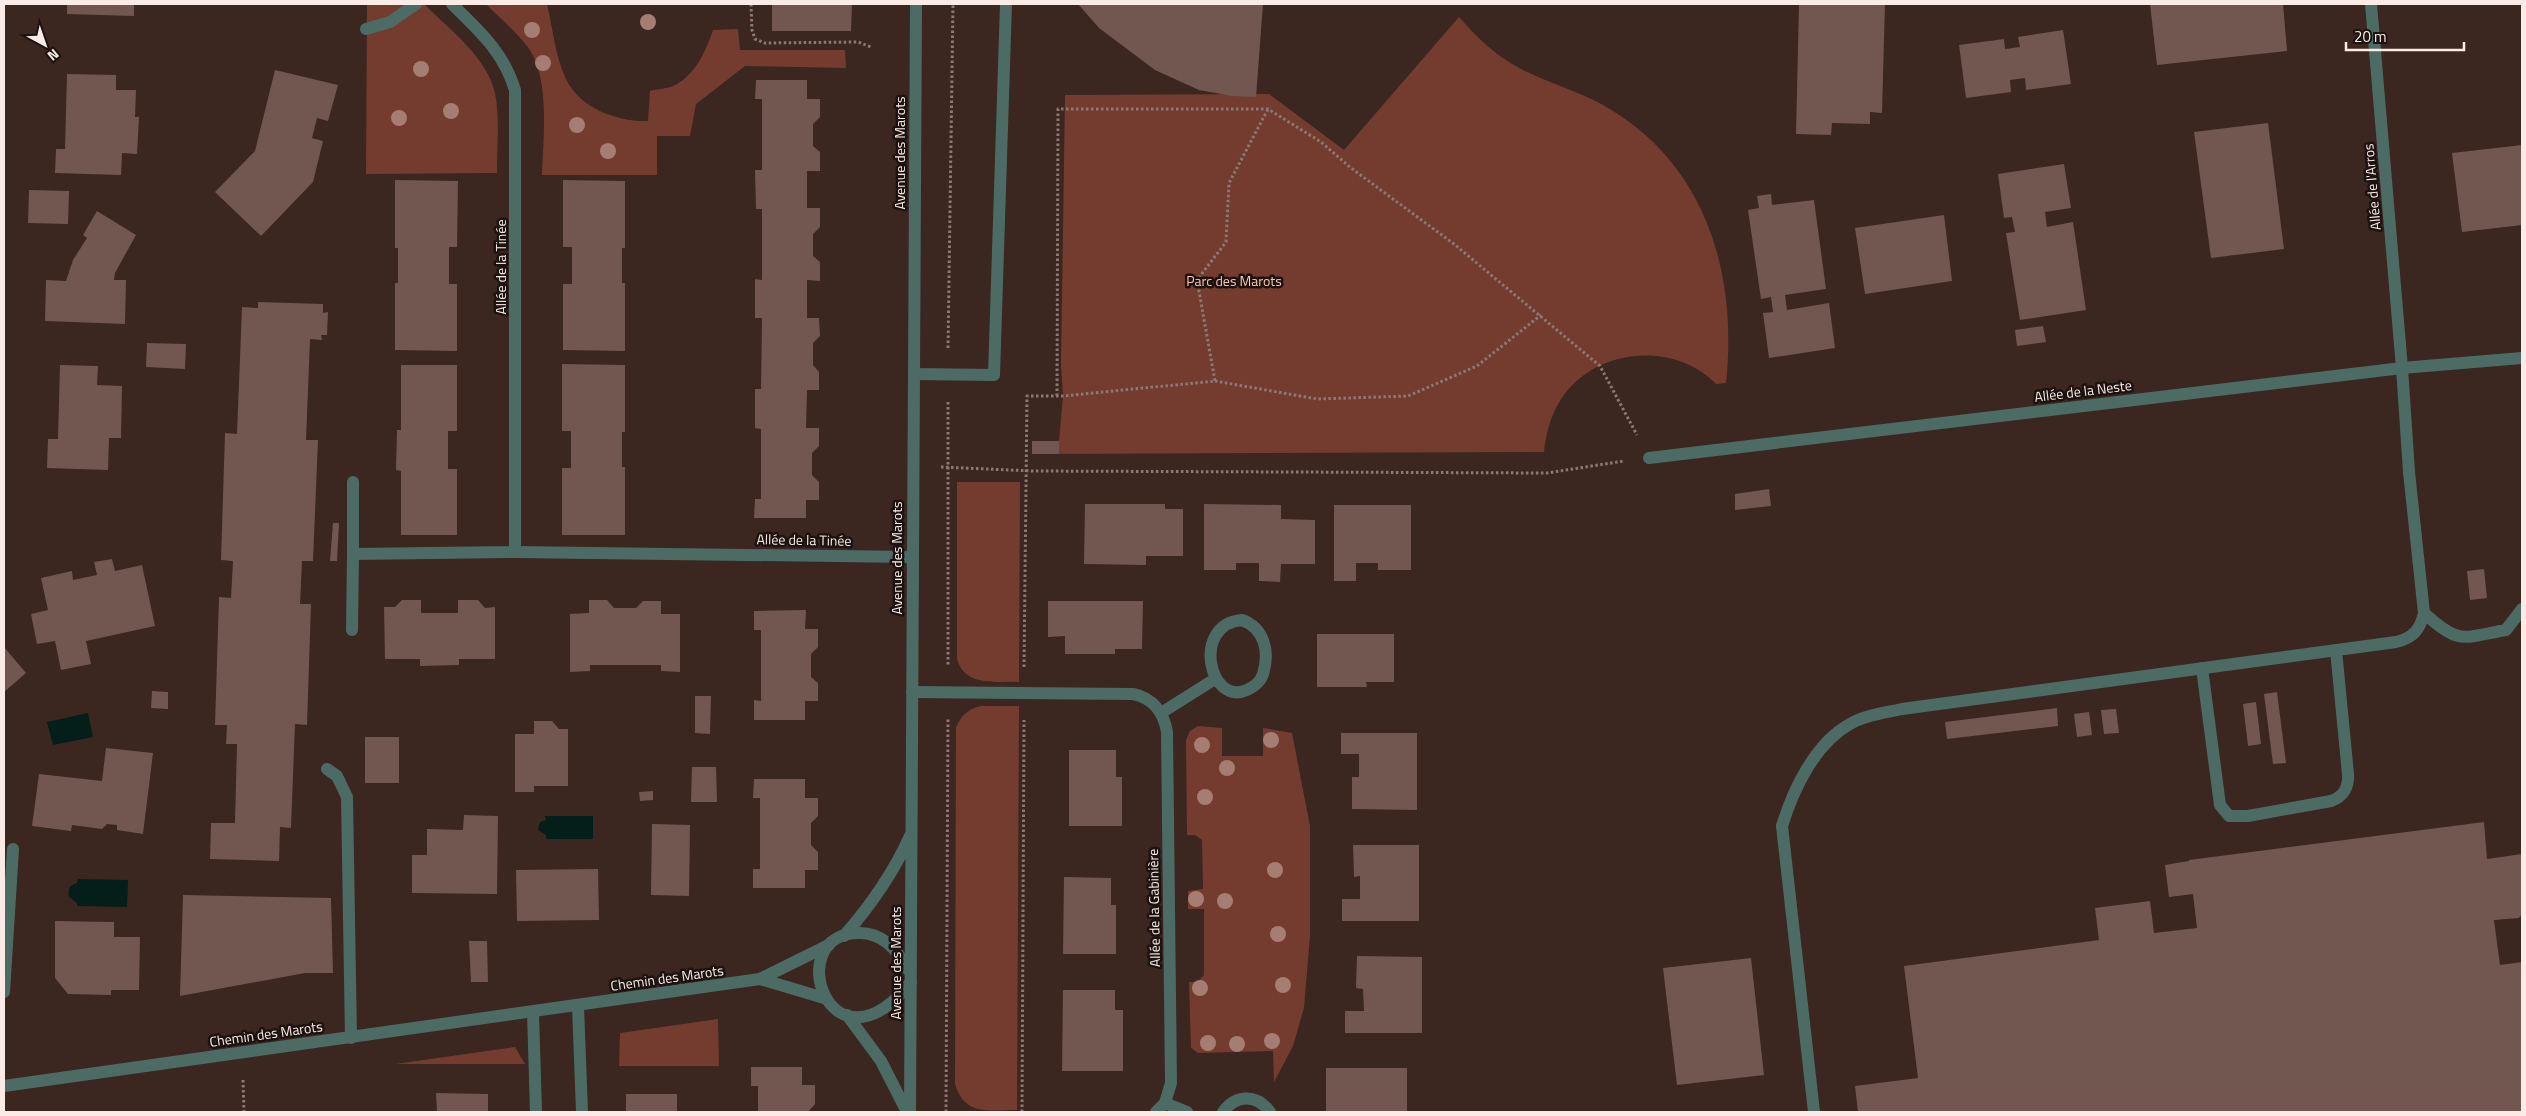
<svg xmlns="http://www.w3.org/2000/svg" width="2526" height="1116" font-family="'Titillium Web',sans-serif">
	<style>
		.green { fill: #733c2e }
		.water { fill: #041e19 }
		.building { fill: #715750 }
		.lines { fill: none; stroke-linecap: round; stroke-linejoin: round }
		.path { stroke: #8c7974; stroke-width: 3; stroke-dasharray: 2.5 2.5; stroke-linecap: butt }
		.minor { stroke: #4c6b64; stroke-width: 12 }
		.tree { fill: #a67d72 }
		.labels { text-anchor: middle; stroke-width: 5; stroke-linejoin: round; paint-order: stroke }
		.street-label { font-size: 14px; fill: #faebe7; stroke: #1c120f }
		.park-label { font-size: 14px; fill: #fdc5b6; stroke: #1c120f }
	</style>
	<rect width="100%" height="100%" fill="#3c2620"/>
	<g class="green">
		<path d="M367,4H424C449,29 487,57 495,93C500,118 497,147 497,173L366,174Z"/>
		<path d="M486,4H547C553,29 555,56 566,79C580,109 618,122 648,121L650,91C657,89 666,89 673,86C695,76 706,51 713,30L738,29L740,50H845L846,68L745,66L696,104L690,136H657V175H542C543,137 551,78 527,46C515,31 499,17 486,4Z"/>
		<path d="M1459,17C1477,38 1497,57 1523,70C1549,83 1577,91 1603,105C1705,162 1738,272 1726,383L1716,384C1674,340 1592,348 1560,401C1550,417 1546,434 1544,452L1032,454V441H1059L1063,396L1061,365L1065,95L1269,94L1344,150Z"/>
		<path d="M957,482H1020L1019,682C995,681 965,687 957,659Z"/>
		<path d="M981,706H1019L1017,1110C987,1110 965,1116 955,1084L956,727C962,715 968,709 981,706Z"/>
		<path d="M1198,726L1222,728V756H1263V728L1292,733L1310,826V936L1304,1008L1293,1046L1274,1082L1273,1051L1198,1053L1191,1048L1189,982H1197L1204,975V909H1188V891L1203,889L1202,840L1195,835H1187L1186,740L1190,731Z"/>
		<path d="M718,1019L719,1066H619L620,1033Z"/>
		<path d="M515,1047L525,1064H395Z"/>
	</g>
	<g class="water">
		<path d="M88,713L93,737L53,745L47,722Z"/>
		<path d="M545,816H593V839H546V835L538,830L540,822L546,820Z"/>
		<path d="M78,879L128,880L127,907L77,906V903L69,897C68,888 69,886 77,883Z"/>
	</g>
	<g class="building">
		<path d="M67,4H134V16L67,14Z"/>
		<path d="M772,4H852L851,31H772Z"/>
		<path d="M1078,4H1263L1256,97L1232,96L1199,90L1155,70L1099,28Z"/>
		<path d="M1799,4H1885L1882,113L1870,112V124L1832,123L1831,135L1796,134Z"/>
		<path d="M2150,4H2283L2287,51L2157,65Z"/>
		<path d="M2063,30L2071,84L2026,90L2025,78L2010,80L2011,92L1966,98L1959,45L2004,39L2005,49L2020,47L2018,37Z"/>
		<path d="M275,70L338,85L328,121L317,118L312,138L323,141L313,182L261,236L215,192L255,151Z"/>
		<path d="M67,74L116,75V90H136L135,117H139L137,154L122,153L121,175L55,173L56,149H65Z"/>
		<path d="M756,80H807V99H820V117L813,124V146L820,152V171H807V208H820V227L813,234V256L820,262V281L807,280V318H819L820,336L813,343V365L819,372V390H807L806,428H819V446L812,453V475L819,482V500H806V518H754L755,499H761V429L755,428V389H761L762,318H755V279L762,280V209H756L755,170H762V99H755Z"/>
		<path d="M2268,123L2284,249L2211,258L2194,132Z"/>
		<path d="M2522,145V225L2462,232L2452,153Z"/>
		<path d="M2064,164L2071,208L2045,212L2047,227L2073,222L2086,310L2020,320L2006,233L2015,232L2012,217L2004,218L1998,174Z"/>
		<path d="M395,180L458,181L457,247H449V284H457V351L395,350V283H398V248H395Z"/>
		<path d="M563,180L625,181V248H622V283H625V351L563,350V284H572V247H563Z"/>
		<path d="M29,190L69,191L68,224L28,223Z"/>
		<path d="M1771,194L1772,205L1814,200L1826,289L1785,295L1787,310L1829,303L1835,348L1769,358L1763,313L1773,312L1771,297L1761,299L1748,210L1759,208L1757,196Z"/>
		<path d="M97,211L136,235L115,273L114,280H126L125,324L45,321L46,280L66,281L73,260L87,238L83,235Z"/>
		<path d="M1944,215L1952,281L1865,294L1855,228Z"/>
		<path d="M258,302L323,304V313L328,312L327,335H321L322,340L310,339L306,440H318L313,561H302L300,604H311L307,725L295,724L291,828L280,827L279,861L210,859L211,823H235L237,744H226L227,725H215L219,597L231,598L233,561L221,560L225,433L237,434L242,307L258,308Z"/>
		<path d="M2043,326L2046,342L2017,346L2015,330Z"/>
		<path d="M147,343L186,344L185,369L146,367Z"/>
		<path d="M562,364L625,365V432H622V467H625V535H562V468H571V431H562Z"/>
		<path d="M60,365L98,366L97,385L122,386L121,438H109L108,470L47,468L48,439H58Z"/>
		<path d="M401,365H457V431H448V469H457V535H401V471L396,470L397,430H401Z"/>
		<rect x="1032" y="441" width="27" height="13"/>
		<path d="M1769,489L1771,506L1735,510V494Z"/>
		<path d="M1085,504H1165V509H1183V556H1146V565L1084,564Z"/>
		<path d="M1204,504L1281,505V519L1315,520V564H1281L1280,582L1259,581V563H1236V570H1204Z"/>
		<path d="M1334,505H1411V570H1378V563H1356V581H1334Z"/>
		<path d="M333,523H339L337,561H330Z"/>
		<path d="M112,559L115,571L142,565L155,626L86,641L91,664L61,670L55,641L37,644L31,614L48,610L41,578L72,571L73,580L97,575L94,562Z"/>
		<path d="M2484,569L2487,598L2470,600L2467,571Z"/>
		<path d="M402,600H421V613H458V600H478L485,608L495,607V659H459V665L420,666V659H385L384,607H395Z"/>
		<path d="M589,600H607L614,608H636L643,601H661V614H680V672L661,671V665H590V671L570,672V614L589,613Z"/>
		<path d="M1048,601H1143L1142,649H1115V654H1065V636L1048,637Z"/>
		<path d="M806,610L805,629H818V647L811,654V677L818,683V701H805V720H754V700L761,701V630H754V611Z"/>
		<path d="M1317,634H1394V682H1366L1367,687H1317Z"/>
		<path d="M4,647L26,673L4,692Z"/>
		<path d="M152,691L168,692V709L151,708Z"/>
		<path d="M2277,692L2286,763L2273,764L2264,694Z"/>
		<path d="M695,696H711L710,734L695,733Z"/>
		<path d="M2256,702L2261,744L2248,746L2243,704Z"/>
		<path d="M2057,708L2058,726L1947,739L1945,722Z"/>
		<path d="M2116,709L2119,733L2104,734L2101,710Z"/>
		<path d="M2089,712L2092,735L2077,737L2074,714Z"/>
		<path d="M534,721H552L559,729H568V786H534V792H515V734H534Z"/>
		<path d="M1341,733H1417V810L1352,809V777H1359V754H1341Z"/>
		<rect x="365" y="737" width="34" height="46"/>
		<path d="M106,748L153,753L143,834L117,830V825L107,824L102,829L72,825L71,831L32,826L39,774L102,781Z"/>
		<path d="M1069,750H1116V777H1122V826H1069Z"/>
		<path d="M692,767H716L717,802H691Z"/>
		<path d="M754,779H805V798H818V816L811,823V845L818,852V870H805V888H753V869H760V798H753Z"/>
		<path d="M653,791V800L640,801L639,792Z"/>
		<path d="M464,815L498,816L497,894L412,893V855H427V829L463,830Z"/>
		<path d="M2484,822L2487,859L2522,854V914L2519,918L2494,920L2500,965L2522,962V1112H1858L1855,1086L1918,1078L1904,966L2099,940L2095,908L2150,901L2154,933L2197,928L2193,894L2169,897L2165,865L2189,861V860Z"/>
		<path d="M652,824L690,825L689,896L651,895Z"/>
		<path d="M1353,845H1419V921H1342V899H1360V876L1354,877Z"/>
		<path d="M598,869L599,920L517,921L516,870Z"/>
		<path d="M1064,877L1111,878V905H1116V954H1063Z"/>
		<path d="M183,895L331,898L333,973H305L180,996Z"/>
		<path d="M55,921L114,922V937H140L139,990H111V995L68,994L55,978Z"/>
		<path d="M469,941H487L488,982H471Z"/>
		<path d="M1357,956L1422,957V1033H1345V1011H1364L1363,989L1356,988Z"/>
		<path d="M1751,958L1764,1075L1677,1085L1663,968Z"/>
		<path d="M1063,990H1115V1010H1123V1071H1062Z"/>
		<path d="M751,1067H802V1085H815V1104L808,1112H758V1086H751Z"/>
		<rect x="1326" y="1068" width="81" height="44"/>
		<path d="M436,1093L488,1094V1112H437Z"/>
		<rect x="626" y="1094" width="51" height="18"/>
	</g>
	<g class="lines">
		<g class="path">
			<path d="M751,4L752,30L755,39L765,43L858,42L871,47"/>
			<path d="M948,348L953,4"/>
			<path d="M1215,381L1317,399L1408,396L1477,366L1541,315"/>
			<path d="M1057,396L1058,109H1268L1321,142L1351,168L1454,244L1600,366L1637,435"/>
			<path d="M948,402V666"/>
			<path d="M941,467L1033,471L1547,473L1624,461"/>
			<path d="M1024,667L1027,396H1063L1215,381L1197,280L1226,242L1229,183L1268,109"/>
			<path d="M243,1080L244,1112"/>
			<path d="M946,1112L948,719"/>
			<path d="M1022,1112L1024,720"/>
		</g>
		<g class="minor">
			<path d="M366,29L390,22L416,4"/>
			<path d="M914,374L994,375L1006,4"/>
			<path d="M1649,458L2402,368L2522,358"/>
			<path d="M353,482V554L515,552V90C503,51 480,32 452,4"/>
			<path d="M515,552L912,557"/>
			<path d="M2424,613C2459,645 2462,638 2506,630L2522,609"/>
			<path d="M1242,620C1264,628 1270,651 1263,674C1261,681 1254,687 1247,690C1209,707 1191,624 1242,620Z"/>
			<path d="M352,630L353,554"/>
			<path d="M2202,668L2220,805L2229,816H2248L2331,801C2343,797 2349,787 2348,774L2336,650"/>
			<path d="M912,692L1133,694C1153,698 1164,713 1167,732L1171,1083L1165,1103L1156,1112"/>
			<path d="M1161,713L1215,679"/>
			<path d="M327,769L337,776L347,797L351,1038"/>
			<path d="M844,936C871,905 893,874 910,836"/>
			<path d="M909,971C899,952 883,933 860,933C779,932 830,1084 911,982"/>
			<path d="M4,992L13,849"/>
			<path d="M824,998L760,979L829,945"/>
			<path d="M578,1006L582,1112"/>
			<path d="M533,1012L536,1112"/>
			<path d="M847,1015L881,1061L907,1112"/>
			<path d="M4,1086L760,979"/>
			<path d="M1165,1103L1187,1112"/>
			<path d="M910,1112L916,4"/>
			<path d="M1223,1112C1236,1094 1257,1094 1270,1112"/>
			<path d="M1814,1112L1782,826C1793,790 1815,743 1850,724C1865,715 1885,713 1902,709L2396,642C2413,638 2420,630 2424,613L2409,472L2402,368L2371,4"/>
		</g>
	</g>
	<g class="tree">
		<circle cx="648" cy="22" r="8"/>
		<circle cx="532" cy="30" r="8"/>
		<circle cx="543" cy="63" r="8"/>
		<circle cx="421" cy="69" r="8"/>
		<circle cx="451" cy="111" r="8"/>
		<circle cx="399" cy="118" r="8"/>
		<circle cx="577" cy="125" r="8"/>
		<circle cx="608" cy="151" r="8"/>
		<circle cx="1271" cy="740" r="8"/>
		<circle cx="1202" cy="745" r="8"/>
		<circle cx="1227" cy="768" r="8"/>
		<circle cx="1205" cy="797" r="8"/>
		<circle cx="1275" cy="870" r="8"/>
		<circle cx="1196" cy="899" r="8"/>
		<circle cx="1225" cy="901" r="8"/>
		<circle cx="1278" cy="934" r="8"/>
		<circle cx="1283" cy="985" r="8"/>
		<circle cx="1200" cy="988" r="8"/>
		<circle cx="1272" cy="1041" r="8"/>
		<circle cx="1208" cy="1043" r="8"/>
		<circle cx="1237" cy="1044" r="8"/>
	</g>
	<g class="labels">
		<g class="street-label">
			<text transform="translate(900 153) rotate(-90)" y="5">Avenue des Marots</text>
			<text transform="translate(2372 187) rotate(-95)" y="5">Allée de l'Arros</text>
			<text transform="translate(501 267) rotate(-90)" y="5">Allée de la Tinée</text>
			<text transform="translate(2083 391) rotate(-7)" y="5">Allée de la Neste</text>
			<text transform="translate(804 540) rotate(1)" y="5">Allée de la Tinée</text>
			<text transform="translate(897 558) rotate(-90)" y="5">Avenue des Marots</text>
			<text transform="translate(1154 908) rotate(-91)" y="5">Allée de la Gabinière</text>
			<text transform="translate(896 963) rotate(-90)" y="5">Avenue des Marots</text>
			<text transform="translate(667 978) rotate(-8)" y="5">Chemin des Marots</text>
			<text transform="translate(266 1034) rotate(-8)" y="5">Chemin des Marots</text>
		</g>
		<g class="park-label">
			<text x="1234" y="286">Parc des Marots</text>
		</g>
	</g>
	<rect width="2526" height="1116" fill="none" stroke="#faebe7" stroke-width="10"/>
	<g transform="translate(45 45) rotate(140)" stroke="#1c120f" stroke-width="4" paint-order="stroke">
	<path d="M0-4L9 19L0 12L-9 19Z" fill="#faebe7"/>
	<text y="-8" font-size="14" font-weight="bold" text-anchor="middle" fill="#faebe7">N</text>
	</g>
	<path d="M2346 42v8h118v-8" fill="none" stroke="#faebe7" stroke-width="2.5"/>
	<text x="2354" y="42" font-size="15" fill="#faebe7" stroke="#1c120f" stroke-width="4" paint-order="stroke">20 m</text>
</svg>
